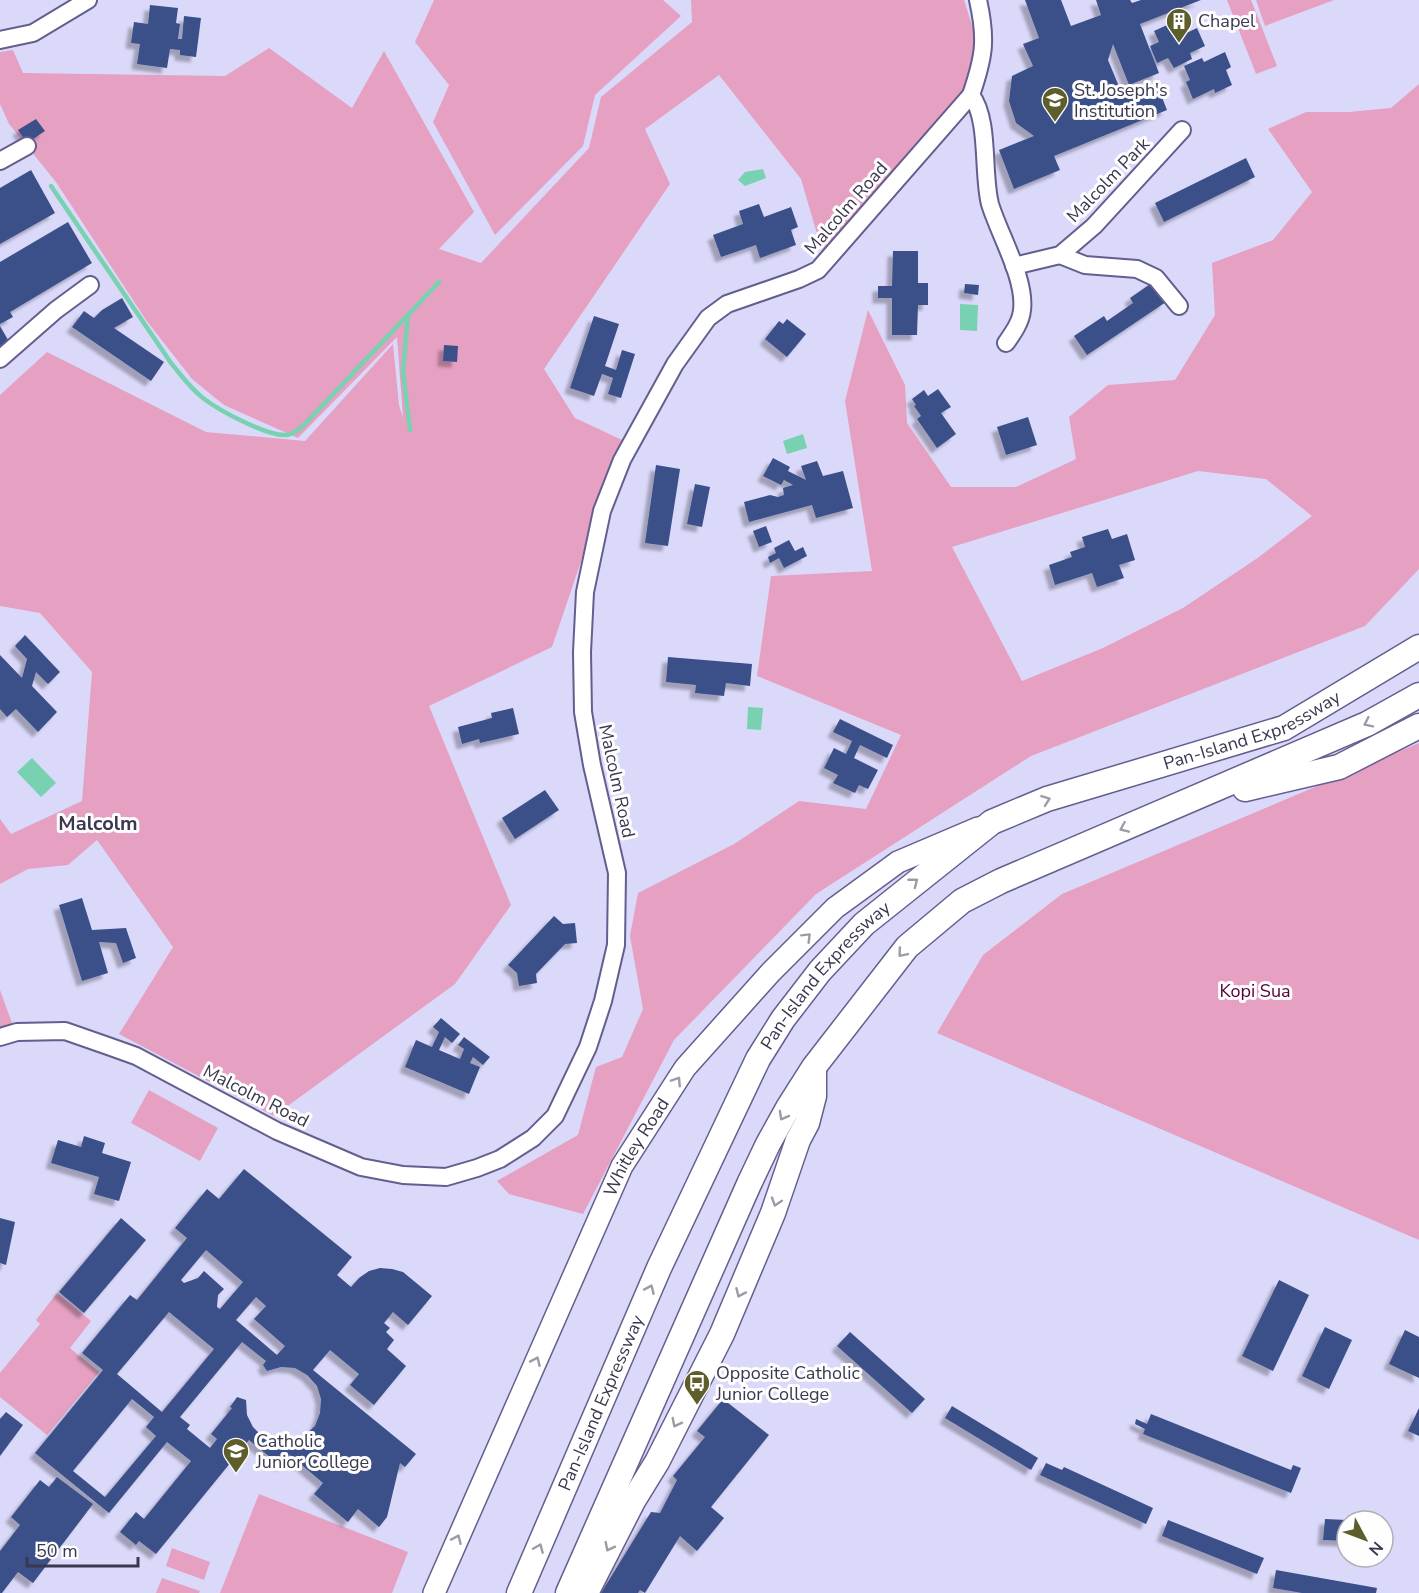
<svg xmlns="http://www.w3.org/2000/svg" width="1419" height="1593" font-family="'Nunito Sans',sans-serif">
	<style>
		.green { fill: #e5a0c2; fill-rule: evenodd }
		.water { fill: #78d1b0 }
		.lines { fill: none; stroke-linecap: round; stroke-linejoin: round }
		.stream { stroke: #78d1b0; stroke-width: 4.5 }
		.building { fill: #3b4f88; fill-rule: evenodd; filter: url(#shadow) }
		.minor-casing { stroke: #635e8e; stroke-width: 20 }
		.major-casing { stroke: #635e8e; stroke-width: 24 }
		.highway-casing { stroke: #635e8e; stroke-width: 27 }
		.minor { stroke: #fff; stroke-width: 16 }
		.major { stroke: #fff; stroke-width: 21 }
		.highway { stroke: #fff; stroke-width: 24 }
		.oneway { stroke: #9c9ca6 }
		.labels { text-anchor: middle; stroke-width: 6; stroke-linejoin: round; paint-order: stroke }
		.poi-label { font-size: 18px; fill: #3a384e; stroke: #fefefe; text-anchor: start }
		.street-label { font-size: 18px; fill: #3a384e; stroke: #fefefe }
		.park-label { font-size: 18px; fill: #570038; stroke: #fefefe }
		.neighbourhood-label { font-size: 20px; font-weight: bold; fill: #3a384e; stroke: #fefefe }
	</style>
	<defs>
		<filter id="shadow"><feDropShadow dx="-5.5" dy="5.5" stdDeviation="1.5" flood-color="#0004"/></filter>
	</defs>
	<rect width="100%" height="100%" fill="#dbd9fa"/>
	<g class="green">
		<path d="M434,0H663L681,16L595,95L583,146L495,235L433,122L449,85L415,42Z"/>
		<path d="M691,0H964L976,38L974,66L963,93L822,251L801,179L719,75L645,129L670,184L544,369L575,418L622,440L552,647L429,706L511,905L455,984L274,1116L119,1034L173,947L97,840L68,865L28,869L0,884V819L11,834L82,801L92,672L40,613L0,606V395L47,352L206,432L305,441L393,344L399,405L403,418L397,337L298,438L224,405L192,379L146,320L56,182L9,124L0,104V52L13,50L23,73L225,76L269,48L352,108L384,51L474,212L439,249L481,263L589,148L601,97L692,22Z"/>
		<path d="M1227,0H1251L1277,66L1256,74Z"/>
		<path d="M1256,0H1334L1265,26Z"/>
		<path d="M1419,84V569L1365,626L1031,756L816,894L674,1040L583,1214L509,1194L497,1181L578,1135L596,1067L622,1057L643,1009L630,936L638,893L734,844L799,801L866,809L901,735L757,676L771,576L872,571L845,401L868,310L905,385L907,423L951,487H1016L1076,459L1069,417L1108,385L1175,380L1215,315L1212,263L1273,240L1312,192L1268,129L1306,112H1349L1391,108ZM1198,471L1266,479L1312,516L1259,557L1183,608L1103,648L1022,681L952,547Z"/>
		<path d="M1419,743V1240L937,1033L983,955L1062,894Z"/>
		<path d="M0,990L13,1026L0,1029Z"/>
		<path d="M149,1090L218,1128L200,1161L131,1123Z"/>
		<path d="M57,1293L91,1321L70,1348L99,1372L47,1435L0,1397V1373L40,1324L36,1320Z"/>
		<path d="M259,1494L408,1552L392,1593H220Z"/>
		<path d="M172,1548L210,1562L204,1580L166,1566Z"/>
		<path d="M162,1578L200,1591L199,1593H156Z"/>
	</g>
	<g class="water">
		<path d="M763,169L766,178L745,186L738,180L745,172Z"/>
		<path d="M960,304L978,305L977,331L960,330Z"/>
		<path d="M803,434L807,448L787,454L783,441Z"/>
		<path d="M748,707L763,708L761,730L747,729Z"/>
		<path d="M32,758L56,783L41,797L17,772Z"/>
	</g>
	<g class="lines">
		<g class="stream">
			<path d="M51,186L171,363C181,375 190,388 203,398C218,410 268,437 287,435C294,434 298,430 303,426L439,282"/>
			<path d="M408,316L403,372L410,430"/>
		</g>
	</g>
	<g class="building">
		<path d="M1025,0H1061L1071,26L1101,15L1096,0H1130L1132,3L1141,0H1201L1140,24L1159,73L1129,85L1113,44L1108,60L1118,84L1138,95L1158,87L1167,110L1054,156L1060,170L1014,189L999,150L1034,136L1016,123L1009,101L1012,76L1033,66L1023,44L1039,38Z"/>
		<path d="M150,5L178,8L176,23L180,24L178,39H182L184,16L201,18L196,57L180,55V50L170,49L167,68L137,64L140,44L131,43L134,22L148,24Z"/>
		<path d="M1176,21L1182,35L1197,28L1205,46L1190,53L1192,59L1174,68L1168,58L1157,63L1150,46L1159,42L1154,31Z"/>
		<path d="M1225,52L1231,67L1226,70L1232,85L1215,93L1214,89L1193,99L1186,82L1190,80L1184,66L1202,58L1204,62Z"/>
		<path d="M36,119L45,131L27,143L18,130Z"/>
		<path d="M1246,158L1255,177L1164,222L1155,203Z"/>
		<path d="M31,170L55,213L0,244V188Z"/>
		<path d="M759,204L764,217L791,207L798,227L791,230L796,245L760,258L756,245L721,257L713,235L743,224L739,211Z"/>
		<path d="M68,222L92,263L10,312L13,317L0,324V262Z"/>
		<path d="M893,251H918V283H928V305H918L917,335H892V298H878V286H892Z"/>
		<path d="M1153,282L1166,302L1087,355L1074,336L1104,316L1107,321L1133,303L1130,298Z"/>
		<path d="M965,284L979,285L978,295L964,293Z"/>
		<path d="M122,298L133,317L114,328L164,362L151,381L72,327L84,311L94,318L102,310Z"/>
		<path d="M594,316L619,324L605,366L616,370L622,350L635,354L621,398L608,394L613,378L602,374L594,396L570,388Z"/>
		<path d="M787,319L806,334L787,357L765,339L779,321L783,324Z"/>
		<path d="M0,326L11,345L0,352Z"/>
		<path d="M444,345L458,346L457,362L443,361Z"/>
		<path d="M938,389L951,407L941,413L956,434L937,448L917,419L921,416L914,406L916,405L912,399L924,390L928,396Z"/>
		<path d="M1028,417L1037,445L1006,455L997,427Z"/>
		<path d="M773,458L790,467L788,471L806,480L801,466L817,461L823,476L843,471L853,508L816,518L812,505L749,522L744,502L770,495L778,497L784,495L783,488L793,485L784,480L781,485L763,476Z"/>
		<path d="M656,465L680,469L668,546L645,543Z"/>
		<path d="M695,484L710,487L702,527L687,524Z"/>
		<path d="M766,526L772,542L759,547L753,531Z"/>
		<path d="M1108,529L1112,539L1127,534L1135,560L1119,565L1124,578L1097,587L1092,573L1055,585L1049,565L1072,557L1070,552L1085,547L1082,537Z"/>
		<path d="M789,540L795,551L803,547L807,556L784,568L779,558L770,563L768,557L776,553L774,548Z"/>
		<path d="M25,635L60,672L48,684L36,672L32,686L57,712L38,732L16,709L7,717L0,709V655L22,678L27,659L15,646Z"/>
		<path d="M668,657L752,664L750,686L726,683L724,696L695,693L696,685L666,682Z"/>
		<path d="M513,708L519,734L480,743L479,739L462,744L458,727L492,718L491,713Z"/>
		<path d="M840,719L893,745L887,758L860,745L854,758L878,770L868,789L859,785L855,793L833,783L838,775L824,768L834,748L846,754L852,741L833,732Z"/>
		<path d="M545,790L559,810L515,839L502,818Z"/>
		<path d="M82,898L92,930L126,928L136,958L123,963L116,943L99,942L108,973L82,981L59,905Z"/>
		<path d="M554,916L563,924L575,923L577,943L565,944L536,974L537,983L519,986L517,973L508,965Z"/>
		<path d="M441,1018L460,1034L452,1043L445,1037L439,1050L460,1059L464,1049L458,1045L464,1037L490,1057L483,1065L473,1057L470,1063L480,1067L469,1094L405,1067L416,1040L432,1047L439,1032L433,1027Z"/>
		<path d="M84,1136L105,1143L102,1153L131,1162L119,1201L94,1194L99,1177L51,1163L58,1140L81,1147Z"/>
		<path d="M244,1169L352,1257L337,1275L351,1287L359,1278L369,1271L380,1268L392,1269L403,1272L432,1296L408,1325L393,1312L384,1323L390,1328L386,1332L394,1340L387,1349L406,1366L374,1405L350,1385L359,1374L330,1350L313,1370L416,1454L405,1467L400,1463L387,1517L379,1527L358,1509L348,1522L314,1494L323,1483L290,1455L281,1466L249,1440L156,1554L139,1541L136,1545L120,1532L136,1512L144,1519L191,1461L167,1442L109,1513L35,1453L103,1370L82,1353L130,1295L137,1300L187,1238L175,1228L207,1189L219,1199ZM206,1250L243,1282L220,1309L217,1307L218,1295L224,1289L204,1271L198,1278L184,1283L181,1280ZM256,1297L266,1306L254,1319L285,1346L277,1355L236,1320ZM169,1312L214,1349L162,1412L117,1374ZM242,1342L266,1361L263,1365L267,1371L281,1367L295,1368L307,1375L317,1386L321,1399L320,1413L315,1426L304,1436L291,1442H277L263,1437L253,1427L247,1415L246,1400L237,1397L230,1407L232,1408L211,1434L217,1439L210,1448L187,1429L190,1425L180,1417ZM132,1399L154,1417L146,1427L156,1436L105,1497L73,1471Z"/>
		<path d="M0,1218L15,1222L6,1265L0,1263Z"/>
		<path d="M121,1218L146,1240L84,1313L59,1292Z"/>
		<path d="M1279,1280L1309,1295L1273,1371L1242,1356Z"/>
		<path d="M1325,1327L1352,1340L1329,1389L1302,1376Z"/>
		<path d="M1405,1330L1419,1337V1378L1389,1364Z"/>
		<path d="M850,1332L925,1399L912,1413L837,1346Z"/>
		<path d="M723,1399L769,1435L711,1507L724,1518L697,1551L680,1536L645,1593L640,1590L638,1593H601L651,1512L660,1513L677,1480L673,1476L705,1437L697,1431Z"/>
		<path d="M952,1406L1038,1458L1031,1470L945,1418Z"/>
		<path d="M1419,1408V1436L1408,1431Z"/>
		<path d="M6,1412L23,1425L0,1456V1419Z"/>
		<path d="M1151,1414L1291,1470L1293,1465L1301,1468L1291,1493L1143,1434L1145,1429L1135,1424L1136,1419L1147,1424Z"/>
		<path d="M1046,1463L1062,1470L1064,1467L1153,1508L1146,1524L1040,1475Z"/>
		<path d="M57,1477L93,1504L33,1583L18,1572L2,1593H0V1551L20,1525L11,1517L40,1480L49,1487Z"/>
		<path d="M1325,1519L1347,1520V1541L1323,1540Z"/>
		<path d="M1168,1520L1264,1558L1257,1574L1162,1536Z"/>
		<path d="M1276,1570L1377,1588L1376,1593H1302L1273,1588Z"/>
	</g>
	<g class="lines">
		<g class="minor-casing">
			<g id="minor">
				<path d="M0,40L33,33L88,0"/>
				<path d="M971,95C990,120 982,173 990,204C999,234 1026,279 1022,310C1021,322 1013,333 1006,343"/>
				<path d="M0,161L27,146"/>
				<path d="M1060,255L1085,265L1137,269L1156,278L1179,306"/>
				<path d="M1014,266L1060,255L1094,226L1182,130"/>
				<path d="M0,359L56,310L90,285"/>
				<path d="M0,1037L17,1032L65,1031L108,1046L136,1056L277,1131L361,1167L403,1175L446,1177L477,1168L500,1159L533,1138L555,1116L588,1047L603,1001L616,945L617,873L592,765L583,712L582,652L585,592L602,511L622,460L675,364L708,318L727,304L799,279L818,270L971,95C984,57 987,40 978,0"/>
			</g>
		</g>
		<g class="major-casing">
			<g id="major">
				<path id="s1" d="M434,1593L622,1166L685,1068L771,972L835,908L898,862L978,828"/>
			</g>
		</g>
		<g class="highway-casing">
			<g id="highway">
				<path d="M1245,789L1339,767L1419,726"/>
				<path id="s2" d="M519,1593L659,1268L758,1059L783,1019L820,971L864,924L992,822L1047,799L1284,728L1419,647"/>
				<path d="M568,1593L749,1184L768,1144L788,1108L814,1067L907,947L962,901L1001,881L1367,724L1419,695"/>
				<path d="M586,1593L633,1501L657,1462L722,1334L773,1213L798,1140L807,1123L814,1096V1069"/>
			</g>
		</g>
		<use href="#minor" class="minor"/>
		<use href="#major" class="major"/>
		<use href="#highway" class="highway"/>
	</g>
	<defs><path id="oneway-chevron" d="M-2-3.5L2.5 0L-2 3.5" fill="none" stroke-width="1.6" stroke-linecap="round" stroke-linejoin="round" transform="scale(1.5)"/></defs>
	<g class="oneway">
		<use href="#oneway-chevron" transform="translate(1368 723) rotate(154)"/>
		<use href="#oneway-chevron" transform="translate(1046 800) rotate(-20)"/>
		<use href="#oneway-chevron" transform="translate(1124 828) rotate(157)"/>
		<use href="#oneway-chevron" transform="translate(914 882) rotate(-38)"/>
		<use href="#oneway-chevron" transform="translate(807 937) rotate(-45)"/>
		<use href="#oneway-chevron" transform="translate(902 953) rotate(130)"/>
		<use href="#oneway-chevron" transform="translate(677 1081) rotate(-57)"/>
		<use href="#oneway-chevron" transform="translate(783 1116) rotate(119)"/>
		<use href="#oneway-chevron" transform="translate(776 1202) rotate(108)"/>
		<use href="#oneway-chevron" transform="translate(650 1289) rotate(-66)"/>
		<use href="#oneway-chevron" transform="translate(740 1293) rotate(114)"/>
		<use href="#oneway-chevron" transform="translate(536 1361) rotate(-66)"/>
		<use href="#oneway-chevron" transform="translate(676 1423) rotate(117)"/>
		<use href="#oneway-chevron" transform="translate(457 1539) rotate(-66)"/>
		<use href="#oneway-chevron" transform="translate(609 1547) rotate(117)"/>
		<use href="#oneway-chevron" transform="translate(539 1548) rotate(-67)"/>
	</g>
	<defs>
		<g id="building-pin" transform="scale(1.35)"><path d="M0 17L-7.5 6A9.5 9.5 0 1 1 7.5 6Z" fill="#5e5e2b" stroke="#fefefe"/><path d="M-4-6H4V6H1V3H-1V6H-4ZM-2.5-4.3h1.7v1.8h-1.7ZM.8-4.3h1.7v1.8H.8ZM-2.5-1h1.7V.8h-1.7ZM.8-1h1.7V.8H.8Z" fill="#fff"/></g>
		<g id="school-pin" transform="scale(1.35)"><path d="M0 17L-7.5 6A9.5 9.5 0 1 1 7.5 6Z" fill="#5e5e2b" stroke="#fefefe"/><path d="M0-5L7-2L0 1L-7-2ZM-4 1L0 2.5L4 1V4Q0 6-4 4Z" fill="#fff"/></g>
		<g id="bus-pin" transform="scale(1.35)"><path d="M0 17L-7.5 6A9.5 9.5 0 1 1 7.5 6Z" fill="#5e5e2b" stroke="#fefefe"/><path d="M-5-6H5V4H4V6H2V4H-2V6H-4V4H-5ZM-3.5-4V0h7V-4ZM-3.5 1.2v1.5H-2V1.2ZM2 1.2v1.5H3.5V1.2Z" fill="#fff"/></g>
		<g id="university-pin" transform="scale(1.35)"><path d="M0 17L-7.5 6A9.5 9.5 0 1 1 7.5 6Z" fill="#5e5e2b" stroke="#fefefe"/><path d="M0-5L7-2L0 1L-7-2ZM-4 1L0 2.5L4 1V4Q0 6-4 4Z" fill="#fff"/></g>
	</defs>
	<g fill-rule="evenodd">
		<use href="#building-pin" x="1179" y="21"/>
		<use href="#school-pin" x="1055" y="100"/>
		<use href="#bus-pin" x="697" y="1383"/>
		<use href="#university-pin" x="236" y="1451"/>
	</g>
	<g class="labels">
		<g class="poi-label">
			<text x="1198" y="27">Chapel</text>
			<text x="1074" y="96">St. Joseph's<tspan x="1074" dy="21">Institution</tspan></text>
			<text x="716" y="1379">Opposite Catholic<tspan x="716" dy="21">Junior College</tspan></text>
			<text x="256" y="1447">Catholic<tspan x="256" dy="21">Junior College</tspan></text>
		</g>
		<g class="street-label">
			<text transform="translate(1108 180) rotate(-46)" y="6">Malcolm Park</text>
			<text transform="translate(846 208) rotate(-49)" y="6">Malcolm Road</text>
			<text dy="6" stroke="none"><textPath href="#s2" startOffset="1197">Pan-Island Expressway</textPath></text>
			<text transform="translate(617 781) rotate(78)" y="6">Malcolm Road</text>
			<text dy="6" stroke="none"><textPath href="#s2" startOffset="693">Pan-Island Expressway</textPath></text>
			<text transform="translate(256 1096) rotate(27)" y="6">Malcolm Road</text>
			<text dy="6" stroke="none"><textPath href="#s1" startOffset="490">Whitley Road</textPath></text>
			<text dy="6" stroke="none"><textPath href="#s2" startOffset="207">Pan-Island Expressway</textPath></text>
		</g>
		<g class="park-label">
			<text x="1255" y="997">Kopi Sua</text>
		</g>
		<g class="neighbourhood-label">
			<text x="98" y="830">Malcolm</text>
		</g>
	</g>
	<g transform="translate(1365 1539) rotate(131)"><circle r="28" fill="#fefefe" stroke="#b0afb8" stroke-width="1.5"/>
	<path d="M0-4.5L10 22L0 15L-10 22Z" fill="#5e5e2b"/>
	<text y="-9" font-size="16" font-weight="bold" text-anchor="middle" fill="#3a384e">N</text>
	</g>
	<path d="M27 1557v9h111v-9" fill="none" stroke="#3a384e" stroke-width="3"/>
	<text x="36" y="1557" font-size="18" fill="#3a384e" stroke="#fefefe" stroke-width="4.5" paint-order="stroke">50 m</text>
</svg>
